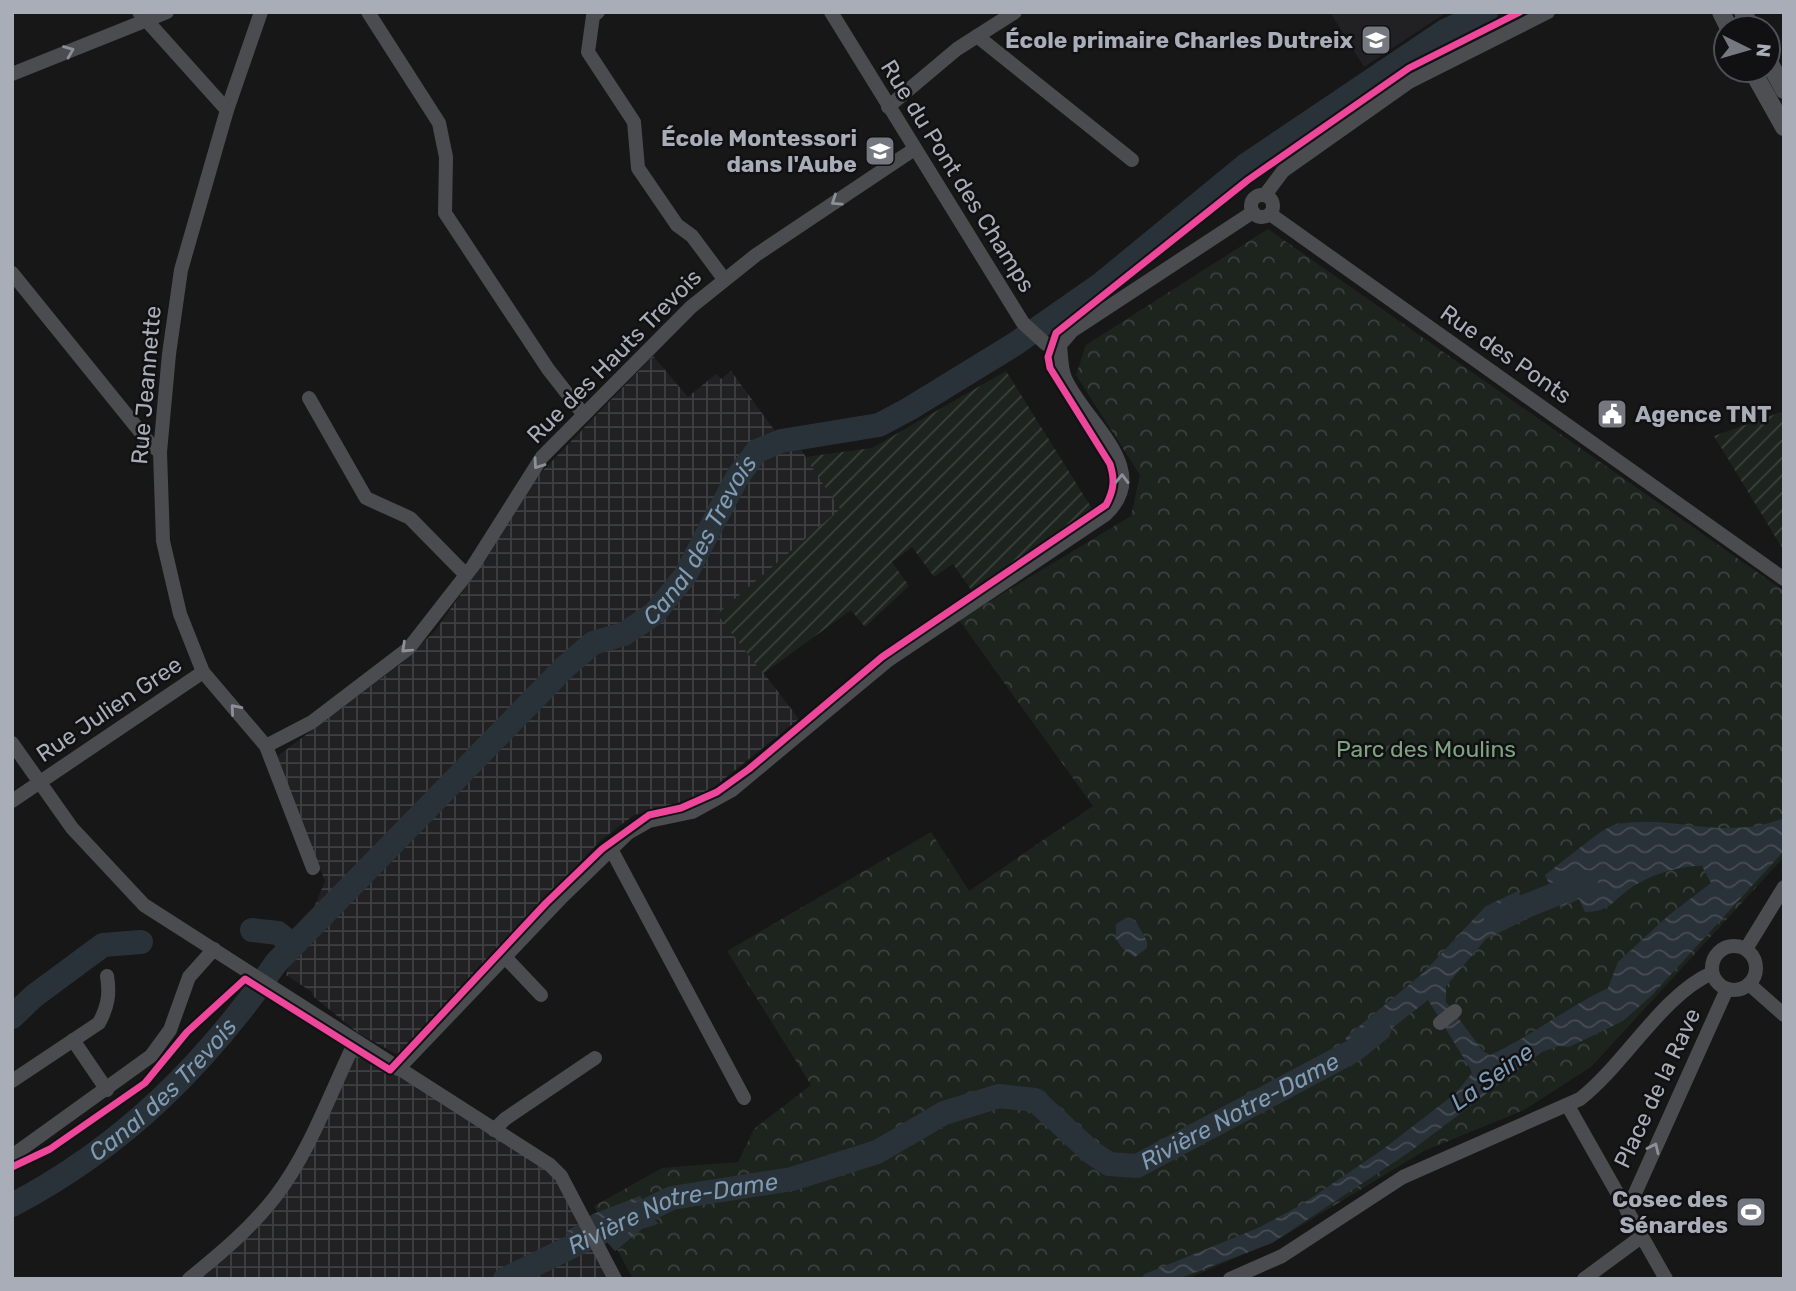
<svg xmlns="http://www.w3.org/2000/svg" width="1796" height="1291" font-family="Rubik,sans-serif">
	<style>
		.built { fill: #212123 }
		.industrial { fill: url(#industrial-grid) }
		.park { fill: url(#park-crowns) }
		.garden { fill: url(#garden-furrows) }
		.water { fill: url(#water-waves) }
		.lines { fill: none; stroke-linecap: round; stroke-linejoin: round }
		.river { stroke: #2a3239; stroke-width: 24 }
		.minor { stroke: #4b4c50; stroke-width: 14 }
		.major { stroke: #4d4f52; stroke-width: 18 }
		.cycleway-casing { stroke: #111113; stroke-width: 11 }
		.cycleway { stroke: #ed469a; stroke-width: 7 }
		.oneway { stroke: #8c9099 }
		.labels { text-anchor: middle; stroke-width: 5; stroke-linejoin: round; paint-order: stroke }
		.poi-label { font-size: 23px; font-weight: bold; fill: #a8adb8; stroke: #111113; text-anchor: end }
		.street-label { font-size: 23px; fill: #a8adb8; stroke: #111113 }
		.park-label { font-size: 23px; fill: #7fa381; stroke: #111113 }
		.water-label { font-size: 24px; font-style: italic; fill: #7f9bb3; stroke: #111113 }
	</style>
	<defs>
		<pattern id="industrial-grid" width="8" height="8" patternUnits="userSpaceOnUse" patternTransform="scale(1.75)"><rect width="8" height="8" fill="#212123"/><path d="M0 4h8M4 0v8" fill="none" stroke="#3e3f41"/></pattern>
		<pattern id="park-crowns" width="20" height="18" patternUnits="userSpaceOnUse" patternTransform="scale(1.75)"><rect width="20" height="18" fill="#1d241e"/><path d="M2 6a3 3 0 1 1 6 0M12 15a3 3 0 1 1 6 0" fill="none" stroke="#3b413d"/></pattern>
		<pattern id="garden-furrows" width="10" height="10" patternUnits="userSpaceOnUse" patternTransform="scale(1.75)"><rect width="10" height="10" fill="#1d241e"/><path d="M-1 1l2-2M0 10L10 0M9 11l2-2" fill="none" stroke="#3b413d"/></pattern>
		<pattern id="water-waves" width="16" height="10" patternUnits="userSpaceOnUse" patternTransform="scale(1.75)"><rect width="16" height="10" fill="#2a3239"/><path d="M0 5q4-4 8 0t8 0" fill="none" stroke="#464d54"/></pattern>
	</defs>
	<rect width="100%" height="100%" fill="#171717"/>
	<path class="built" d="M1330,12H1447L1364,67Z"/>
	<g class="industrial">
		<path d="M653,356L688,397L716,374L721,379L731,371L775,431L800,448L840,509L718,614L799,719L714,787L691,799L634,815L601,840L398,1055L358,1033L313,996L312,992L286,975L325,881L275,758L398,666L435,631L487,557L529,485Z"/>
		<path d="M351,1037L559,1170L616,1279H183L238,1234L298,1163Z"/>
	</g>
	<path class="park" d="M1268,229L1784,591V857L1591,1067L1524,1110L1424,1151L1279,1239L1187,1279H633L594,1206L662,1168L738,1162L754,1129L811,1085L727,951L931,832L969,891L1093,806L959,620L1131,516L1140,475L1076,375L1086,345Z"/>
	<g class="garden">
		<path d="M1006,371L1093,510L972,591L953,564L934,577L912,547L892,562L909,586L865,627L851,610L763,674L717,614L840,509L805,457L872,448Z"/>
		<path d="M1784,411V551L1714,436Z"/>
	</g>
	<g class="water">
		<path d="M1784,818V851L1651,996L1623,1021L1569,1047L1559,1046L1542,1052L1408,1153L1272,1243L1178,1279H1140L1145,1274L1258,1228L1301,1205L1382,1150L1456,1093L1472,1073L1470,1068L1428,1000L1359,1054L1345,1038L1423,973L1486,906L1518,891L1531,917L1486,939L1446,986V1002L1483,1051L1490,1055C1532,1036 1567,1007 1608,988L1618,962L1669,915L1711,883L1702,866C1681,865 1650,875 1632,887C1613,900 1610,912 1585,912L1579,899L1561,908L1545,875C1558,866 1602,828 1614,825C1669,812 1725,843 1784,818Z"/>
		<path d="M1126,918L1135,920L1147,941V948L1135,957C1119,947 1115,943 1116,924Z"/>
		<path d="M640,1196L658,1224L642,1229L615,1251L607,1242L578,1255L566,1232L593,1214Z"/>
	</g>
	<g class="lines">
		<g class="river">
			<path d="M1496,918L1586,882"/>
			<path d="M252,930L278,933L293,945"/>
			<path d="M12,1017L34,996L103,945L141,942"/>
			<path id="s1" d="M12,1205C123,1147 205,1065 276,963L564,668L593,643L624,634L654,614L685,576L738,476L757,451L781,441L879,425L909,409L1015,344L1101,284L1246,165L1445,31L1486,12"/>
			<path id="s2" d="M505,1279L672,1198L792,1179L877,1152L944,1113L999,1096L1035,1100L1091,1152L1109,1164L1137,1166L1353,1051L1379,1030"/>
		</g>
		<g class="minor">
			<path d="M139,12L227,110"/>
			<path d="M261,12L227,110L181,270L169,354L160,452L163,541L180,614L203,672L266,746L313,868"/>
			<path d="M368,12L439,123L446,157L445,213L548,369L584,415"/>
			<path d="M598,12L593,16L588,52L634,122L638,168L677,225L692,236L724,279"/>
			<path d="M831,12L1023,323L1046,344L1060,345"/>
			<path d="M977,36L1132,160"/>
			<path d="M12,74L167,12"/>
			<path d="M888,107L957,49L1015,12"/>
			<path d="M1265,195L1283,171L1409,82L1548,12"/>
			<circle cx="1262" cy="206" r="11"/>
			<path d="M1270,214L1784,579"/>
			<path d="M12,273L151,445L160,452"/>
			<path d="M1060,345L1072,331L1253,212"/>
			<path d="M309,398L366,498L410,518L466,575"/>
			<path d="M12,743L72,828L144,905L550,1165L561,1176L615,1279"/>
			<path d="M266,746L312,722L409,648L473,566L542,457L691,307L756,255L913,150"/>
			<path d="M12,801L203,672"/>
			<path d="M611,849L744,1098"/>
			<circle cx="1734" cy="968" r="22"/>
			<path d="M1746,949L1784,887"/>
			<path d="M505,957L541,995"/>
			<path d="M1749,984L1784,1015"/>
			<path d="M1440,1023L1455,1011"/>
			<path d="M73,1040L107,1090"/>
			<path d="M398,1069L562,897L628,833L649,821L692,812L732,790L887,661L1105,515C1155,469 1084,422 1065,378C1061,369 1061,355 1060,345"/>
			<path d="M12,1081L99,1023C108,1006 110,994 107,976"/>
			<path d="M1568,1106L1666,1279"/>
			<path d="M494,1130L505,1119L595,1058"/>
			<path d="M12,1156L151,1056L170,1030L189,977L214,949"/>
			<path d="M1627,1211L1727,989"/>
			<path d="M189,1279C220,1254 251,1228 275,1197C310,1152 330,1093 355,1042"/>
			<path d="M1230,1279L1282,1256L1403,1177L1580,1099C1625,1064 1662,995 1712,973"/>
			<path d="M1584,1279L1641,1237"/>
		</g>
		<g class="major">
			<path d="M1721,12L1729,28"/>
			<path d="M1743,12L1751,28"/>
			<path d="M1768,60L1784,90"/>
			<path d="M1752,70L1784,127"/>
		</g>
		<g class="cycleway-casing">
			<path id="cycleway" d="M12,1167L50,1149L145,1083L187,1032L245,979L390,1070L546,903L602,849L649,815L681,808L717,792L749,769L882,657L1106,505C1114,490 1115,480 1110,464L1050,368L1048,357L1056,333L1248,180L1409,68L1520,12"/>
		</g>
		<use href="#cycleway" class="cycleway"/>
	</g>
	<defs><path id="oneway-chevron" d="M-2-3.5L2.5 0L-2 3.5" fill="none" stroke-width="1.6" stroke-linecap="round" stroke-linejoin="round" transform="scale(1.75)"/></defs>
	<g class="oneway">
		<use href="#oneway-chevron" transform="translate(69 51) rotate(-22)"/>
		<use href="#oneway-chevron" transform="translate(836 201) rotate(146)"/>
		<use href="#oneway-chevron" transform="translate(538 464) rotate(125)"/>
		<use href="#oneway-chevron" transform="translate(1122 479) rotate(-89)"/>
		<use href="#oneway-chevron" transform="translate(406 648) rotate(137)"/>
		<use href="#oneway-chevron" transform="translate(235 709) rotate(-131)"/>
		<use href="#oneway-chevron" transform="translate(1654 1148) rotate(-65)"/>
	</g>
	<defs>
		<g id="school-square" transform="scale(1.575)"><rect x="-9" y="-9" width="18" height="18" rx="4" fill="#757880" stroke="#111113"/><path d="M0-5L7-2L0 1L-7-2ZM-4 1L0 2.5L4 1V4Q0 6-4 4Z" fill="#fff"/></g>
		<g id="civic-square" transform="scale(1.575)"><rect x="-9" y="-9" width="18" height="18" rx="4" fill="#757880" stroke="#111113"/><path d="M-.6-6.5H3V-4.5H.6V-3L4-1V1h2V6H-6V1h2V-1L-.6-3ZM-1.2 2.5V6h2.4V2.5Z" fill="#fff"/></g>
		<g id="stadium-square" transform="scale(1.575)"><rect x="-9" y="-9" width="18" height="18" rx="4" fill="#757880" stroke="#111113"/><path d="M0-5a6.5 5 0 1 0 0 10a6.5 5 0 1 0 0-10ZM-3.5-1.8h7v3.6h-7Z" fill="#fff"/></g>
	</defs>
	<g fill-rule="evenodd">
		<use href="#school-square" x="1376" y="40"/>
		<use href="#school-square" x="880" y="151"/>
		<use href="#civic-square" x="1612" y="414"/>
		<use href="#stadium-square" x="1751" y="1212"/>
	</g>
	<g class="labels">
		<g class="poi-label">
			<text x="1353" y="48">École primaire Charles Dutreix</text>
			<text x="857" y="146">École Montessori<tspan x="857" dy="26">dans l'Aube</tspan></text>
			<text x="1635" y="422" text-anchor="start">Agence TNT</text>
			<text x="1728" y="1207">Cosec des<tspan x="1728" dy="26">Sénardes</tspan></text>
		</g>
		<g class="street-label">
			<text transform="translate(958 176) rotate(58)" y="8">Rue du Pont des Champs</text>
			<text transform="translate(1506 354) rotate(35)" y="8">Rue des Ponts</text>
			<text transform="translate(614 356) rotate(-45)" y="8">Rue des Hauts Trevois</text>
			<text transform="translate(146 385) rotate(-85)" y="8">Rue Jeannette</text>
			<text transform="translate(109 709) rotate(-34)" y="8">Rue Julien Gree</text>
			<text transform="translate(1657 1088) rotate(-65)" y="8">Place de la Rave</text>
		</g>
		<g class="park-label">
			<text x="1426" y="757">Parc des Moulins</text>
		</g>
		<g class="water-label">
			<text dy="8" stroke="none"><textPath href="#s1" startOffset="968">Canal des Trevois</textPath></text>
			<text transform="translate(1492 1077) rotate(-36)" y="8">La Seine</text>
			<text dy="8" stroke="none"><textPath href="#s1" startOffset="191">Canal des Trevois</textPath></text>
			<text dy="8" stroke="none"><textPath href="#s2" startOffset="810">Rivière Notre-Dame</textPath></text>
			<text dy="8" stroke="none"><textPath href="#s2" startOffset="182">Rivière Notre-Dame</textPath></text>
		</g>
	</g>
	<rect width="1796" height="1291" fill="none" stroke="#a8adb8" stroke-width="28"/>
	<g transform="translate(1747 49) rotate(95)"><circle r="33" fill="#111113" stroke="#4d4f55" stroke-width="2"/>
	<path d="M0-5L12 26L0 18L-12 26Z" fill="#757880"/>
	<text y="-10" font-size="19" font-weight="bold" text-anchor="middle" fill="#a8adb8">N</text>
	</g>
</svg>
